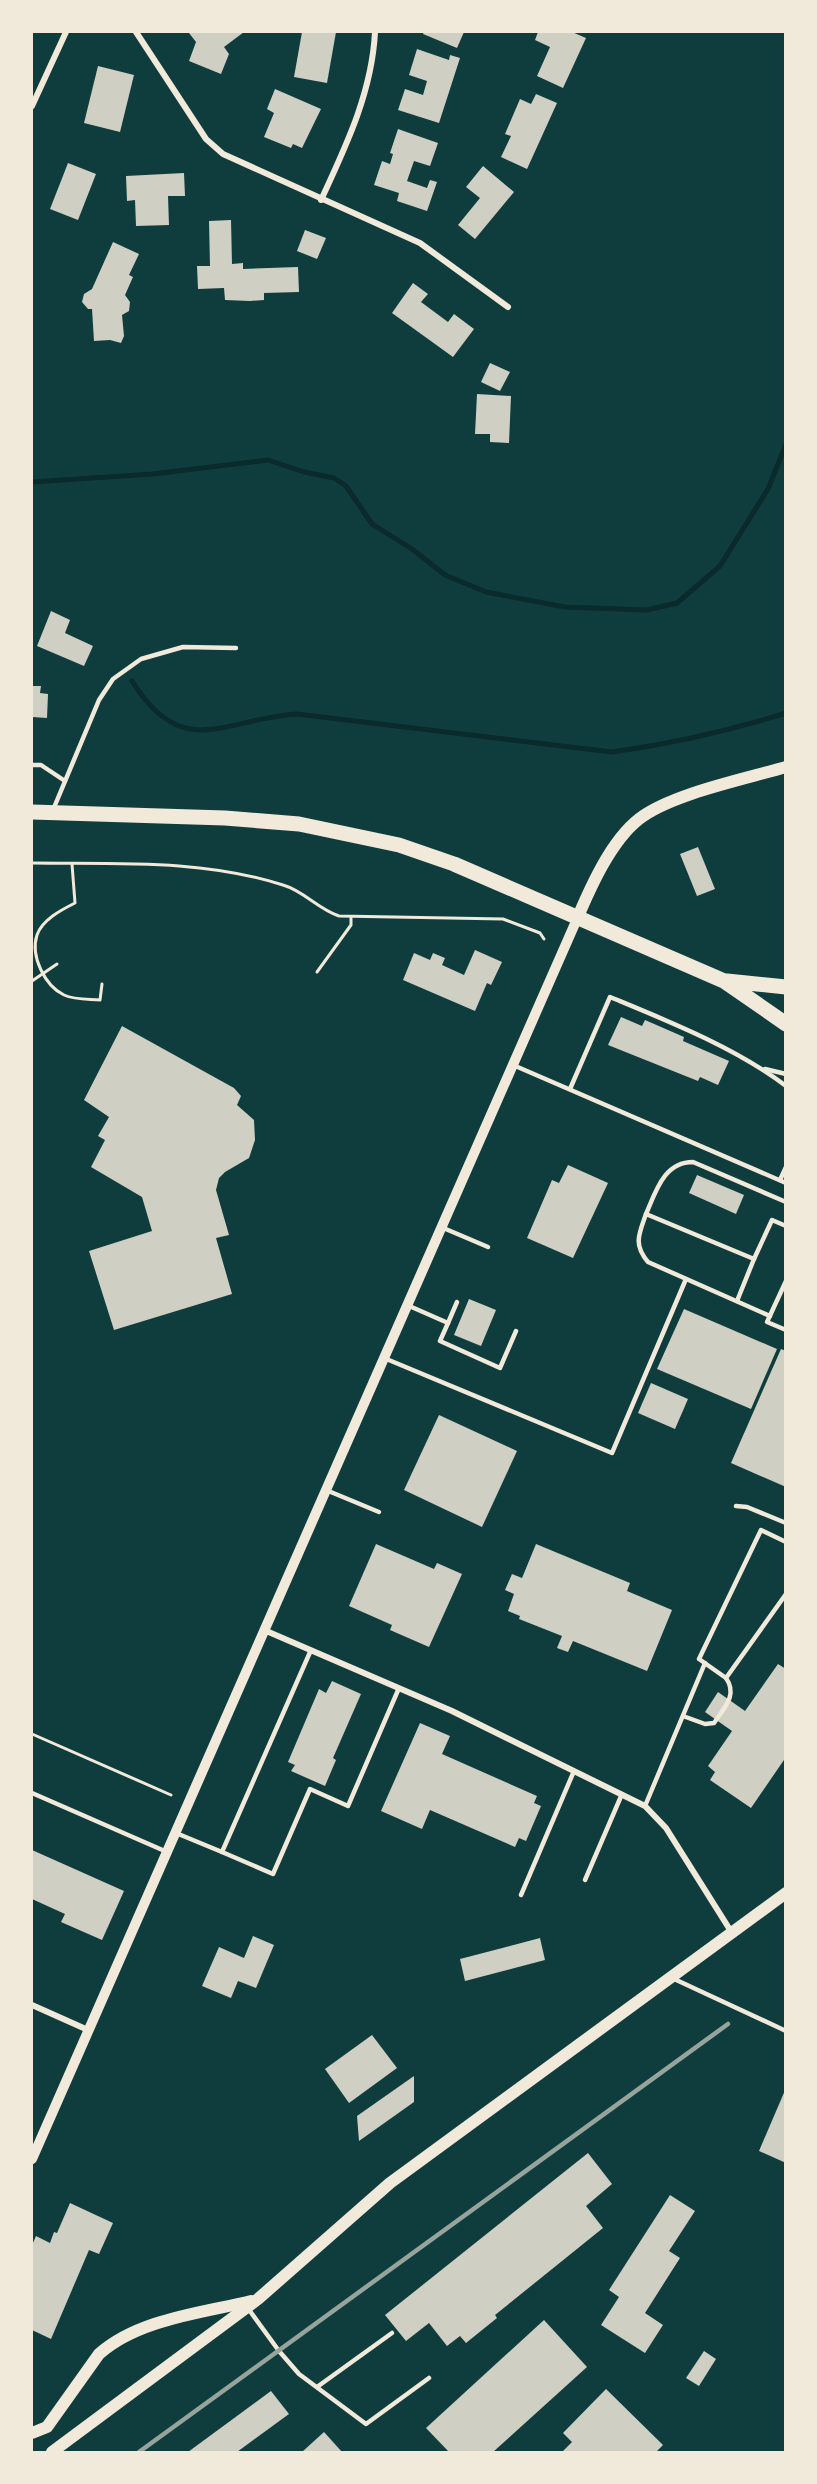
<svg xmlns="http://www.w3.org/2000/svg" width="817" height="2484" font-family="Manrope,sans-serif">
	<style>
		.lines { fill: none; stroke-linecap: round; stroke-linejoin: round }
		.stream { stroke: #0a2a2b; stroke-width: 5 }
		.building { fill: #cfcfc3 }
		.path { stroke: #f1e9da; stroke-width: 3 }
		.service { stroke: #f1e9da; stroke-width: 4.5 }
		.minor { stroke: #f1e9da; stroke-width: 6 }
		.tertiary { stroke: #f1e9da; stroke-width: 10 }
		.secondary { stroke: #f1e9da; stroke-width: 12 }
		.primary { stroke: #f1e9da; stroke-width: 15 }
		.rail { stroke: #97a49c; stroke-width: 4.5 }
	</style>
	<rect width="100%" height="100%" fill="#0f3d3e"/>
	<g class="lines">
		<g class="stream">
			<path d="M32,482L153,474L268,460L304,472L334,478L346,486L372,524L412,549L445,575L486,592L565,607L647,610L677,603L720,566L768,489L786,444"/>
			<path d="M132,681C183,763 226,718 297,714L612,752C671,744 729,731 786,713"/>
		</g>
	</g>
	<g class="building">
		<path d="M192,32H244L224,47L229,54L221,74L189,61L196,42L189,33Z"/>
		<path d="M302,32H336L327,83L294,77Z"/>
		<path d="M424,32H464L457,48L423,34Z"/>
		<path d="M538,32H572L586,38L563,88L537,76L550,47L535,40Z"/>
		<path d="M417,49L449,60L450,55L460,58L439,123L398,110L405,89L423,95L427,81L409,75Z"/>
		<path d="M98,66L134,75L120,132L84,123Z"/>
		<path d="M275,89L321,109L302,148L293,144L291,148L264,137L274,113L267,109Z"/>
		<path d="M536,94L557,103L527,169L501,157L511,136L505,134L520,99L531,104Z"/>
		<path d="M398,129L438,143L430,166L414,161L407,181L427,188L430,180L437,182L427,211L397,201L399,193L374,185L382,161L390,164L393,154L390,153Z"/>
		<path d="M68,163L96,174L78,220L50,209Z"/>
		<path d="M483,166L514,192L475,239L458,225L480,198L466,187Z"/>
		<path d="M184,173L185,196H168L169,225L136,226L135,200L127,201L126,176Z"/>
		<path d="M231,220L232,264L243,263V269L298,267L299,292L264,293V300L250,301L225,300L224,288L198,289L197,266H210L209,221Z"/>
		<path d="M305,230L326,238L317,259L297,251Z"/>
		<path d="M113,242L139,254L129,275L133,277L125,295L130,302L129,311L122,315L124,336L121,343L110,340L94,341L92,309H88L82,302L84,294L92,289Z"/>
		<path d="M413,283L428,294L421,302L448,322L454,314L474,329L453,357L392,313Z"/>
		<path d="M490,363L510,372L500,391L481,382Z"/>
		<path d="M477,394L511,396L509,443L490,442V434H475Z"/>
		<path d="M51,611L70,620L65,633L93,646L84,666L37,646Z"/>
		<path d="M32,686H41L40,693L48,694L47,718L32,717Z"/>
		<path d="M698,847L715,889L697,896L680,854Z"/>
		<path d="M475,950L502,962L491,985L487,983L475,1011L403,980L414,953L430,960L433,953L445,958L442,965L464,975Z"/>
		<path d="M621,1017L642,1026L645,1020L684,1037L683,1041L729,1061L718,1085L700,1077L698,1081L608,1045Z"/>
		<path d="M122,1026L234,1088L241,1096L237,1105L254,1120L255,1140L249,1158L225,1172L219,1178L216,1190L229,1235L216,1238L232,1294L114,1330L89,1251L152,1231L142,1197L91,1167L105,1140L98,1136L109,1117L84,1100Z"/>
		<path d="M568,1165L608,1183L573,1258L527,1238L552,1180L559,1183Z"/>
		<path d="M697,1175L744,1195L736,1214L689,1193Z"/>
		<path d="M469,1299L496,1310L481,1346L454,1335Z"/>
		<path d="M684,1309L777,1349L751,1409L657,1369Z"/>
		<path d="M781,1349L786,1351V1487L731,1463Z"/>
		<path d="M651,1383L688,1399L675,1429L638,1413Z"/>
		<path d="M439,1415L517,1451L482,1527L404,1490Z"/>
		<path d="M376,1544L434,1569L437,1563L462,1574L429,1647L390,1630L392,1625L349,1606Z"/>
		<path d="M536,1544L630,1583L627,1591L672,1610L647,1671L573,1641L568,1652L557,1648L562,1636L519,1619L520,1616L508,1611L514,1594L505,1590L512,1574L522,1578Z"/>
		<path d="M778,1664L786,1669V1757L751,1808L710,1780L715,1772L708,1766L732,1731L705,1712L718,1692L745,1711Z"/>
		<path d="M332,1681L361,1694L333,1758L336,1760L325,1786L291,1771L295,1765L288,1762L319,1689L326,1693Z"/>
		<path d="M420,1723L450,1736L442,1754L537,1796L534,1803L541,1806L526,1841L519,1838L515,1847L430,1810L422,1829L381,1811Z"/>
		<path d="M32,1850L124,1891L102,1940L61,1922L65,1914L32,1899Z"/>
		<path d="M253,1936L274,1945L256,1988L238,1981L231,1998L202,1986L219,1947L244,1958Z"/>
		<path d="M540,1938L545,1960L465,1981L460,1959Z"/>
		<path d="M372,2035L397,2068L349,2103L325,2069Z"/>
		<path d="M414,2076V2102L359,2141L357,2116Z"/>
		<path d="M786,2088V2163L759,2151Z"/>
		<path d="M588,2153L612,2184L586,2206L603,2228L495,2315L497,2318L466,2343L460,2336L447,2346L429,2323L406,2341L385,2315Z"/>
		<path d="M670,2195L695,2211L669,2251L680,2258L645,2313L663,2325L645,2353L601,2325L619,2297L609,2290Z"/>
		<path d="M70,2203L113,2223L99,2254L89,2250L51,2339L32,2330V2245L36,2236L50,2243L54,2232L57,2233Z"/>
		<path d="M544,2320L587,2367L493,2452H449L426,2428Z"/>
		<path d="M704,2351L716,2359L699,2386L686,2378Z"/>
		<path d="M606,2389L663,2445L656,2452H562L572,2442L563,2433Z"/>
		<path d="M271,2391L289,2414L237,2452H188Z"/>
		<path d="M324,2432L342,2452H302Z"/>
	</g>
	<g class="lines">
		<g class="path">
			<path d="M32,863C116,864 202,859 283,885C304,891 318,909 339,916L503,919L540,933L544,939"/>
			<path d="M72,864L75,903C61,910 42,920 37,935C30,956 45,986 64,995C75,1000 88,999 100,1000L102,984"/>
			<path d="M317,972L351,925V918"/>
			<path d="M32,981L57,964"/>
			<path d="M32,1734L171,1795"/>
		</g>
		<g class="service">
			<path d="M32,765H41L65,781"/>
			<path d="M53,810L99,700L113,679L141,659L183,647L236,648"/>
			<path d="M513,1065L786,1183"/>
			<path d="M765,1069L786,1074"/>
			<path d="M570,1089L610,997C668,1021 736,1048 786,1086"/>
			<path d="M780,1180L786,1167"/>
			<path d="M646,1214C656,1191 664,1162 693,1162L786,1202"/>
			<path d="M441,1227L488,1247"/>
			<path d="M786,1281L767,1322L786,1330"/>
			<path d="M737,1301L754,1259"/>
			<path d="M407,1305L448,1323L440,1341L500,1368L516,1331"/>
			<path d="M770,1316L648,1262C633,1244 639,1234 646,1214L754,1259L772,1220L786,1226"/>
			<path d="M448,1323L457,1302"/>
			<path d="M384,1358L612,1453L686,1279"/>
			<path d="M326,1490L379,1512"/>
			<path d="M736,1506L747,1507L786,1523"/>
			<path d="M786,1542L761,1530L699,1659L726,1678L786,1594"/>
			<path d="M683,1716L705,1724L714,1723C724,1708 738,1695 726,1678"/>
			<path d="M32,1793L167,1852"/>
			<path d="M645,1806L705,1663"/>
			<path d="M176,1833L222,1852L311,1650"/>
			<path d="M222,1852L273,1874L310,1789L348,1806L399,1688"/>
			<path d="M585,1880L622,1794"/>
			<path d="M521,1895L574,1771"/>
			<path d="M672,1978L786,2031"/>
			<path d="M247,2307L279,2351L299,2374L366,2424L429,2378"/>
			<path d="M317,2387L392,2333"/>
		</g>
		<g class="minor">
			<path d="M136,32L206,139L223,154L420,243L508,307"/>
			<path d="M32,106L66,32"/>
			<path d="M321,200C346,146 372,92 375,32"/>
			<path d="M264,1630L452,1711L645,1806L666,1828L732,1933"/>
			<path d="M32,2005L88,2030"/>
		</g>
		<path class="tertiary" d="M32,2159L577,919"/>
		<g class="secondary">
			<path d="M577,919C591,886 611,841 639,819C671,794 745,779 786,767"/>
			<path d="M32,2433L47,2427L99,2354C138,2319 202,2313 251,2301"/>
			<path d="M52,2452L258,2299L390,2183L786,1893"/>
		</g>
		<g class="primary">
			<path d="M32,812L225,818L299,824L399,845L454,864L724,981L786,1024"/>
			<path d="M727,981L786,987"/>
		</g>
		<path class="rail" d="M139,2452L728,2024"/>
	</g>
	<rect width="817" height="2484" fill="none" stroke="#f1e9da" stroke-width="66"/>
</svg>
